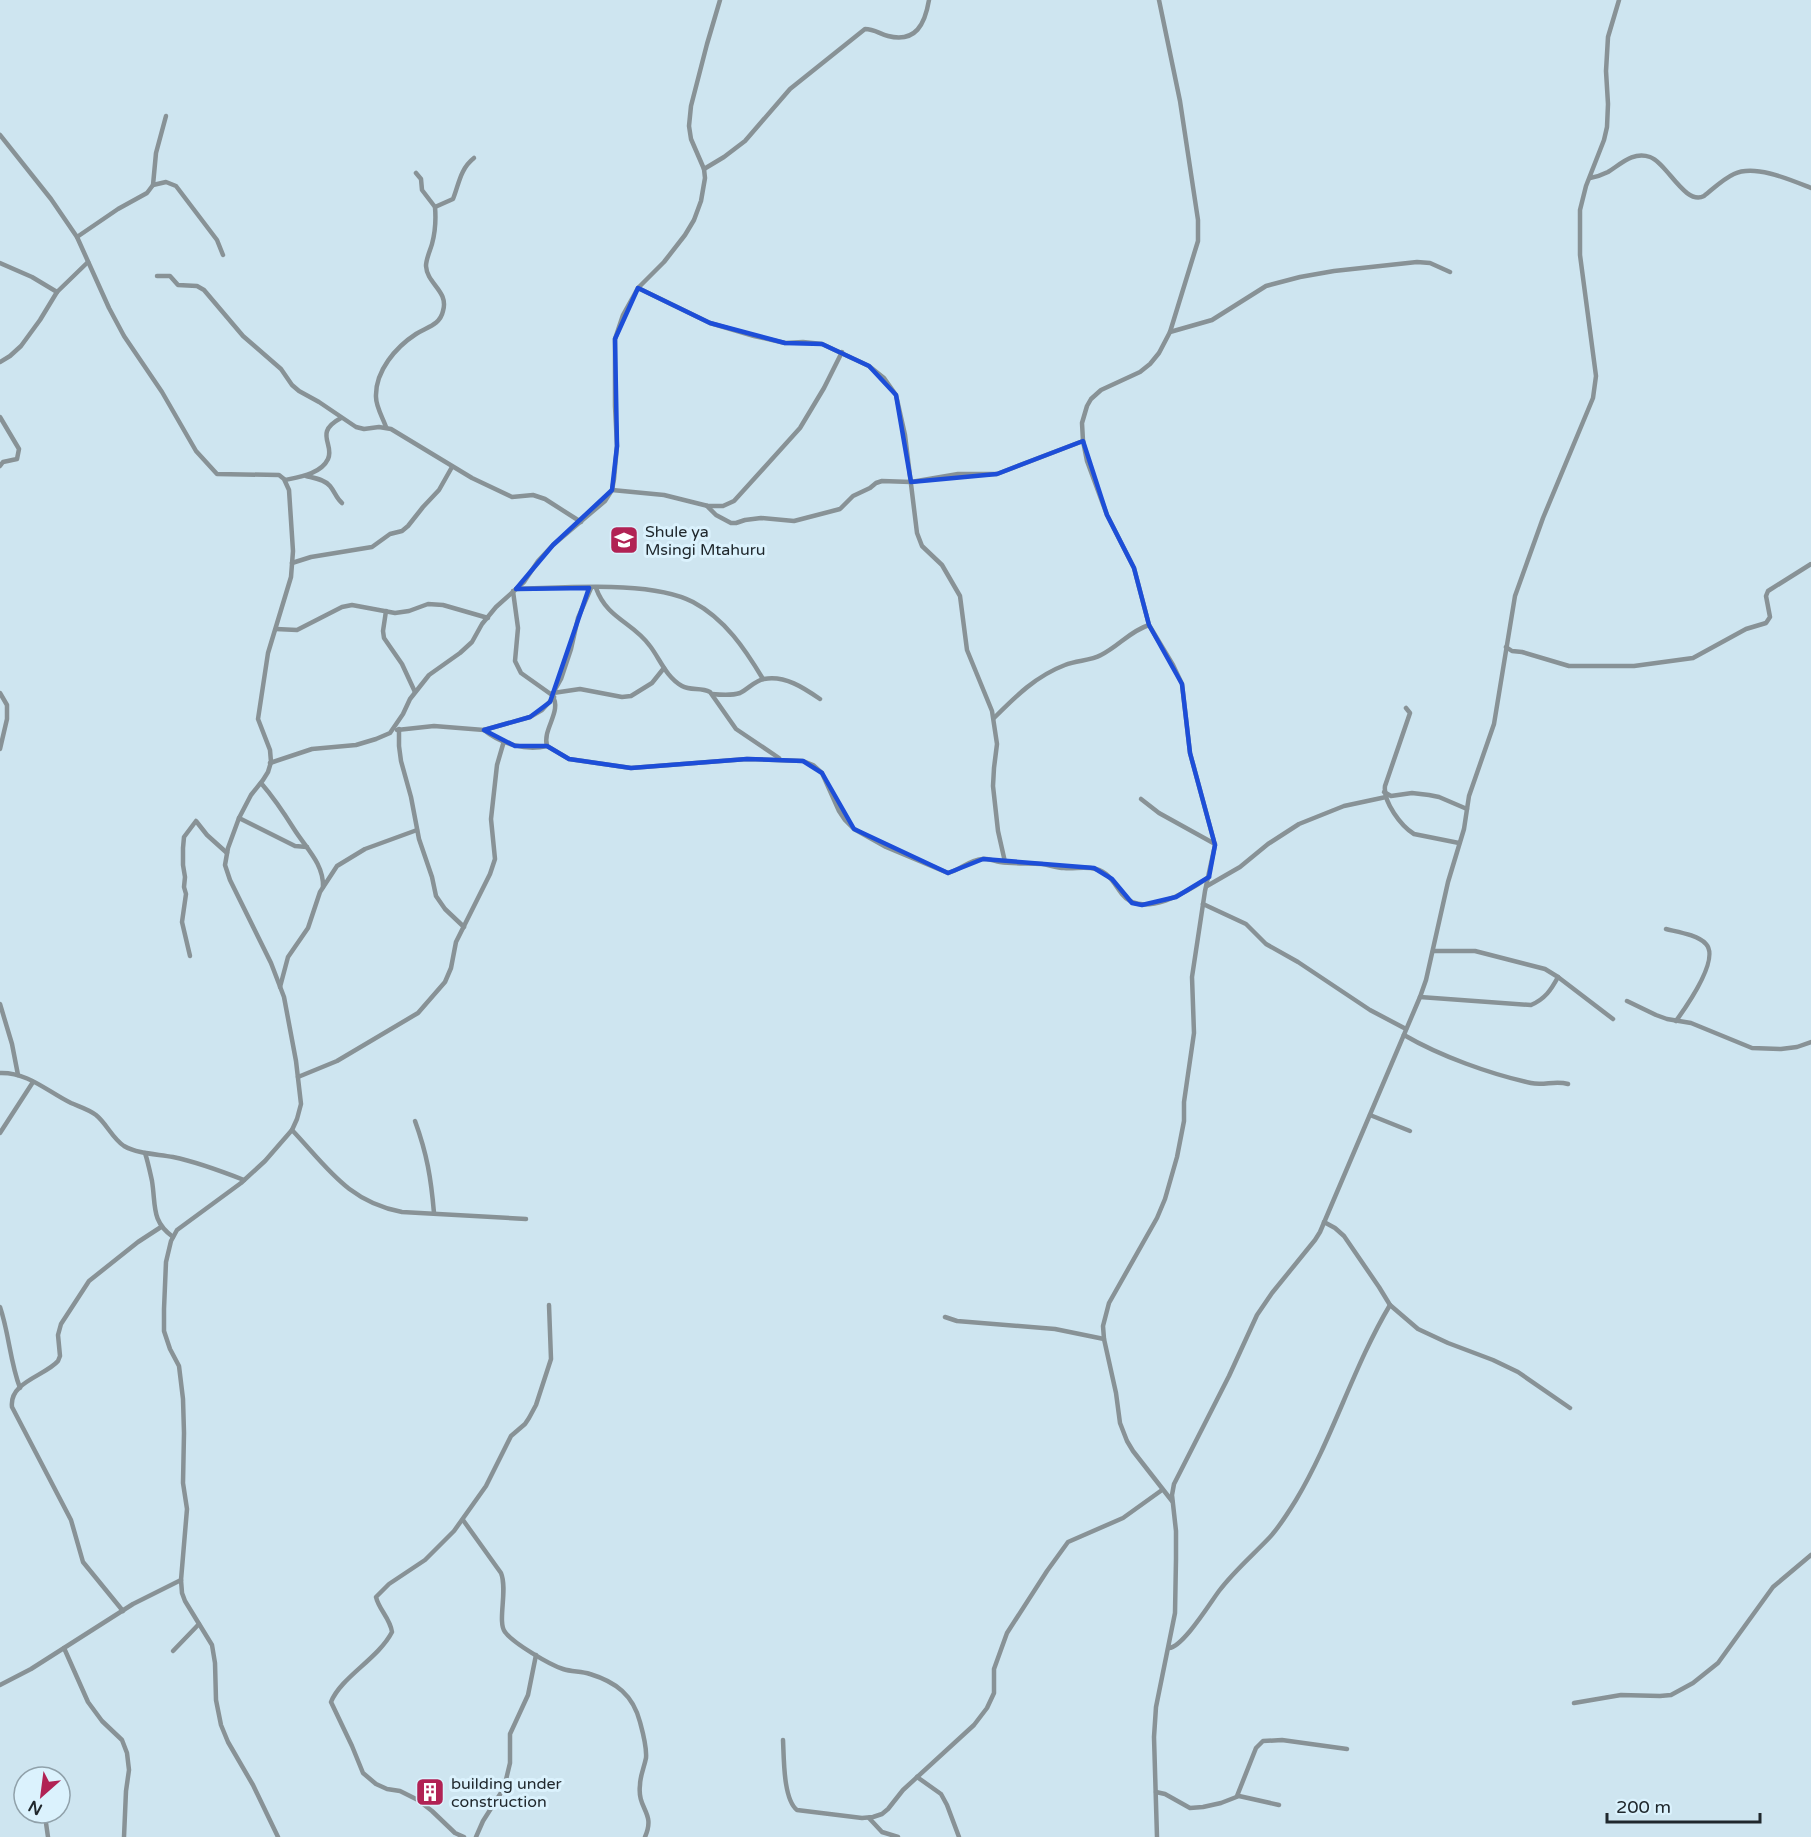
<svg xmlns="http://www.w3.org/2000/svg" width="1811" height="1837" font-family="'Varela Round',sans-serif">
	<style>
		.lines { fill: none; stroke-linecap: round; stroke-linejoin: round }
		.minor { stroke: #889296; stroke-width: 4.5 }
		.marked { fill: none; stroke: #1d4ed8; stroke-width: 4.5; stroke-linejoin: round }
		.labels { text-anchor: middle; stroke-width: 6; stroke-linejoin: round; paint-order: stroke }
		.poi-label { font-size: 16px; fill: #20282d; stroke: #dbf2fd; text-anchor: start }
	</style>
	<rect width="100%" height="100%" fill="#cee5f0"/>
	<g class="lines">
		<g class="minor">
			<path d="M1159,0L1180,101L1198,220V241L1170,332L1159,353L1150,364L1140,372L1101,390L1091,399L1087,406L1082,423L1083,441L1087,461L1107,515L1134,568L1149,625L1173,665L1182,684L1190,753L1215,845L1205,891L1192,977L1194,1033L1184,1102V1121L1177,1157L1165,1199L1157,1218L1109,1303L1103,1326L1104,1339L1116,1393L1120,1423L1127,1441L1133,1451L1172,1501"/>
			<path d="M0,135L51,199L77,237L109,308L124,336L162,392L196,451L217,474L279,475L284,479L289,490L293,551L291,577L268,653L258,719L270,750L271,762L268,772L263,780L251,795L239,818L228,848L225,865L230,880L271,963L284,997L296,1061L301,1104L297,1119L292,1130L265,1161L241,1183L177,1230L171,1241L166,1262L164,1309V1331L170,1349L179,1366L183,1399L184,1433L183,1483L187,1509L181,1580L182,1593L185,1601L212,1645L215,1663L216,1700L221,1725L228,1742L253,1785L278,1837"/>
			<path d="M704,169L724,157L745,141L790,89L865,29C874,29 880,34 888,36C916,43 925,24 929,0"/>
			<path d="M1590,178C1596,177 1602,175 1608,172C1621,164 1633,151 1650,157C1667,163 1685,206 1704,196C1713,189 1723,179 1734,174C1755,164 1791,180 1811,188"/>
			<path d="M153,185L166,182L176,186L217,240L223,255"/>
			<path d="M435,207L453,199C459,184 460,169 474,158"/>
			<path d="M77,237L118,209L147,193L153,185L156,153L166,116"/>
			<path d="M0,263L32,277L57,292"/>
			<path d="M157,276H170L178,285L197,286L204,290L243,336L281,369L292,385L299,391L319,402L356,427L364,429L379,427L391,429L472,478L512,497L533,495L545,499L581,522"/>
			<path d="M638,288L710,323L754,336L785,343L803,342L822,344L869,366L884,378L896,395L905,435L917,533L922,546L942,565L960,596L967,650L992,711L997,744L994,768L993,786L998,831L1005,862"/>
			<path d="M1170,332L1212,320L1266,286L1300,277L1334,271L1417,262L1430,263L1450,272"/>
			<path d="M0,362L10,356L21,346L40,320L57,292L88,262"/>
			<path d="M0,417L19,449L17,459L3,462L0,466"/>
			<path d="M386,427C383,418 376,407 376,397C375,371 396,347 416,334C427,327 440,325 443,311C449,291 427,284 426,266C426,259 430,251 432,244C435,233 436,219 435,207L422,190L421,179L416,173"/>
			<path d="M306,476C314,478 324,479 330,486C335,492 336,498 342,503"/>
			<path d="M285,480C299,477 321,474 328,459C335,444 313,433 341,418"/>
			<path d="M612,490L664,495L708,506H723L734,501L800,428L824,388L842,352"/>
			<path d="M707,506L716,515L731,523H736L745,520L761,518L794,521L840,509L853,496L870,488L876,483L882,481L911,482L958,474H997L1083,441"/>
			<path d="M292,563L311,557L372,547L390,534L402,531L408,526L423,507L439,490L452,467"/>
			<path d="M596,588C607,619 633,622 650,646C660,659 666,677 682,686C691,691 701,687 710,692L736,729L779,758"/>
			<path d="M516,589C565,588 651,580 693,602C725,619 745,649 763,679"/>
			<path d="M513,591L518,628L515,661L521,673L552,695C563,711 542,729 547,746"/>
			<path d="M386,611L383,631L384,638L402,664L415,692"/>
			<path d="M276,629L297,630L342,607L352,605L395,613L409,611L428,604L443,605L488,618"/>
			<path d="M1506,647L1512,651L1522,652L1569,666H1634L1693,658L1746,629L1766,623L1770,617L1766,596L1768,591L1811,564"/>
			<path d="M0,693L7,705V719L0,749"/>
			<path d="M553,693L580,689L622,697L631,696L652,683L664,668"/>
			<path d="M712,694C721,695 731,696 740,693C748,689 756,680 764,679C785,675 804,688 820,699"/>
			<path d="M552,695L561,679L571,649L578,618L591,588"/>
			<path d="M1406,708L1410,713L1385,786C1383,802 1401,826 1414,834L1459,843"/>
			<path d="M994,718C1016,696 1036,676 1065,665C1077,660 1090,661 1101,655C1119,646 1130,631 1149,625"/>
			<path d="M399,729V746L401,761L411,797L419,839L432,877L436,896L445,909L464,927"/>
			<path d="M397,730L434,726L484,730L530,717L542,710L554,697"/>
			<path d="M484,730C501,744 526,751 547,746L569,759L631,768L747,759L803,761L813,765L822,773L839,811L845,820L854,829L886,847L948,873C960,870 969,860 982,859C988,858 994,861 1000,862C1014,864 1028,863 1042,864C1049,865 1057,868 1064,868C1075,869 1085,866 1096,869C1110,873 1114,884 1122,894C1142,920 1189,891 1209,877"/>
			<path d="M270,763L312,749L356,745L376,739L390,733L403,714L410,699L429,675L460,653L472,642L482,624L496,607L524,582L538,561L553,545L605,501L612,490L614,479L617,446L615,406V339L623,315L638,288L664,262L685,235L694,220L701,201L705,178L704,169L691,139L689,126L691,106L707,44L720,0"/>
			<path d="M261,783C274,798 284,813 294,829C306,848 324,864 323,887"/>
			<path d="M1384,792L1391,796L1412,793L1429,795L1439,797L1467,809"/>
			<path d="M1141,799L1159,813L1215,844"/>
			<path d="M239,818L295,846L307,847"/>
			<path d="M1207,886L1240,867L1268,844L1299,824L1344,806L1386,797"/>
			<path d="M1203,904L1246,924L1266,944L1298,962L1370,1010L1406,1029"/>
			<path d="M1666,929C1678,932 1698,935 1706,944C1720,959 1686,1007 1676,1021"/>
			<path d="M1433,951H1475L1545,969L1558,977L1613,1019"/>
			<path d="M190,956L182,922L186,894L184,887L185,877L183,865V848L184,837L196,821L207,835L227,853"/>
			<path d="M280,987L288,957L308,928L320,892L337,866L365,849L417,830"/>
			<path d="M1420,997L1531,1005C1545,999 1551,990 1558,977"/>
			<path d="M1627,1001L1656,1015L1667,1019L1691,1023L1752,1048L1781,1049L1797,1047L1811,1042"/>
			<path d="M0,1004L12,1044L18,1075"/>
			<path d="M1404,1035C1440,1056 1490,1074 1531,1083C1544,1086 1555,1080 1568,1084"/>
			<path d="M0,1073C28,1072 48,1092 71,1103C80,1107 88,1109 96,1115C107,1124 112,1138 124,1146C138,1154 157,1154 173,1157C197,1162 221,1171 244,1180"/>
			<path d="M298,1077L337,1061L418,1013L445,982L451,968L456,942L490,874L495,859L491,819L497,765L504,741"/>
			<path d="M1370,1115L1410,1131"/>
			<path d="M415,1121C427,1154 431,1178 434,1213"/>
			<path d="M292,1130C327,1167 348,1202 402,1212L526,1219"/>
			<path d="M0,1133L33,1082"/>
			<path d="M145,1153C148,1162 150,1172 152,1181C156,1206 151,1221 173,1237"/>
			<path d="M1324,1222L1335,1228L1344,1236L1379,1287L1390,1305L1418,1329L1448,1343L1493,1360L1518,1372L1570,1408"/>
			<path d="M0,1307C9,1333 10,1362 20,1388"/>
			<path d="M945,1317L957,1321L1055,1329L1104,1339"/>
			<path d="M463,1520L501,1573C508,1590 497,1622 505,1632C513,1643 550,1665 563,1669C572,1672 581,1671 590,1674C616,1682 633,1695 640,1722C643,1733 647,1747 646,1758C644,1768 640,1776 640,1785C637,1810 656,1812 645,1837"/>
			<path d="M123,1611L83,1562L71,1520L12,1407C9,1382 45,1376 58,1361L60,1356L58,1335L61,1324L89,1281L138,1242L161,1227"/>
			<path d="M64,1648L88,1702L102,1721L122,1740L127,1753L129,1770L126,1791L124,1837"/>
			<path d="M1169,1648C1183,1647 1210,1603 1219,1591C1234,1571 1253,1555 1270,1537C1280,1526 1288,1513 1296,1500C1333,1438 1353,1367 1390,1305"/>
			<path d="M173,1651L199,1624"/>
			<path d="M0,1685L31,1669L133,1604L181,1580"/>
			<path d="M1574,1703L1621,1695L1660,1696L1671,1695L1693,1683L1718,1663L1773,1587L1811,1555"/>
			<path d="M783,1740C784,1757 783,1799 797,1810L862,1818L873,1817L882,1814L888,1809L903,1790L974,1725L987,1708L994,1693V1669L1007,1633L1047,1571L1068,1542L1123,1518L1162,1490"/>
			<path d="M917,1777L941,1794L947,1805L959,1837"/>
			<path d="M1156,1792L1165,1794L1190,1808L1203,1807L1221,1803L1239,1796L1279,1805"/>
			<path d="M1237,1796L1256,1748L1263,1741L1282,1740L1347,1749"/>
			<path d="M869,1818L882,1832L898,1837"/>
			<path d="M46,1823L48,1837"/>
			<path d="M464,1837L455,1833L432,1811L418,1800L400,1791L387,1789L376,1784L363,1773L352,1746L331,1702C341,1677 378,1659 392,1632C390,1618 379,1610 376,1597L389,1584L425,1560L454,1531L486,1486L511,1436L525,1424L529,1418L536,1405L551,1359L549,1305"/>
			<path d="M476,1837L483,1821L504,1788L510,1763V1734L528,1695L536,1655"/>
			<path d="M1157,1837L1154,1737L1156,1707L1175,1613L1176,1559V1531L1172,1495L1174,1484L1229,1376L1257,1315L1272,1293L1315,1240L1320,1232L1420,997L1426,980L1448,882L1464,829L1469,796L1494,724L1515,596L1543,518L1593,398L1596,376L1580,255V210L1586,186L1604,140L1607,127L1608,104L1606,71L1608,37L1619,0"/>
		</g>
	</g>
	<path class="marked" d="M638,288L710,323L785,343L822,344L869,366L896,395L911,482L997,474L1083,441L1107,515L1134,568L1149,625L1182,684L1190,753L1215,845L1209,877L1176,897L1142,905L1132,903L1112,879L1094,868L983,859L948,873L854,829L822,773L803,761L747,759L631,768L569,759L547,746H515L484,730L530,717L550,702L589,588L516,589L553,545L612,490L617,446L615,339Z"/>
	<defs>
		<g id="school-square" transform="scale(1.5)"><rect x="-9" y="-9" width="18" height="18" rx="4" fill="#b12254" stroke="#dbf2fd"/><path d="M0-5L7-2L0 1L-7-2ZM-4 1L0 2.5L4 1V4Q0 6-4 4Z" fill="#fff"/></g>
		<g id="building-square" transform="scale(1.5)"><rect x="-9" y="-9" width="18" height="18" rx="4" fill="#b12254" stroke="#dbf2fd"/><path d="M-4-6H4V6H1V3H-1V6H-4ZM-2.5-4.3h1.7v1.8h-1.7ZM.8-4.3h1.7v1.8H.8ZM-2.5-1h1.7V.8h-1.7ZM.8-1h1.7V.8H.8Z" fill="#fff"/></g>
	</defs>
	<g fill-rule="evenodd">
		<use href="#school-square" x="624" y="540"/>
		<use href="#building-square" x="430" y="1792"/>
	</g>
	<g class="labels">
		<g class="poi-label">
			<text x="645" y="537">Shule ya<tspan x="645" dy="18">Msingi Mtahuru</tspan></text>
			<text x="451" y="1789">building under<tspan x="451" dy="18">construction</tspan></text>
		</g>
	</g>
	<g transform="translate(42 1795) rotate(208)"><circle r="28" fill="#dbf2fd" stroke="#90a1aa" stroke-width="1.5"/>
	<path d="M0-4.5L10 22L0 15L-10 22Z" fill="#b12254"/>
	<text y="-9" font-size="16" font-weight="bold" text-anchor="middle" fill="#20282d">N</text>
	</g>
	<path d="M1607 1813v9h153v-9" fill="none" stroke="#20282d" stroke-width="3"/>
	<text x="1616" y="1813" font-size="18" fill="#20282d" stroke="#dbf2fd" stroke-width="4.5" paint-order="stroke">200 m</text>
</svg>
